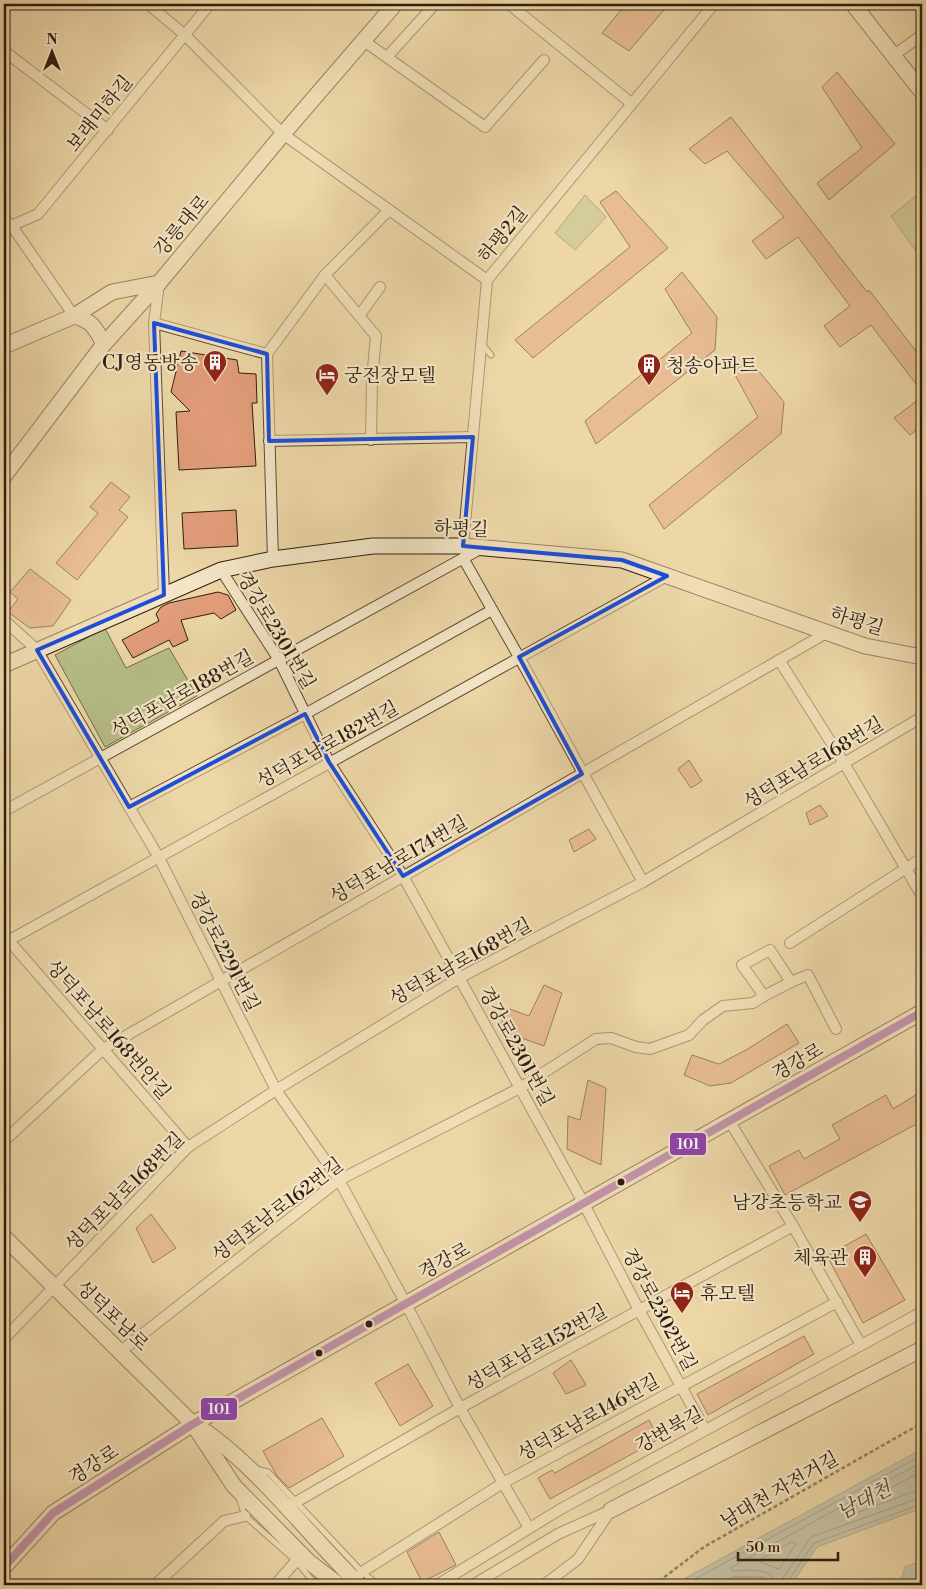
<svg xmlns="http://www.w3.org/2000/svg" width="926" height="1589" font-family="'Libre Bodoni','Noto Serif KR',serif">
	<style>
		.green { fill: #b7be88; stroke: #736e4b }
		.water { fill: #9eb7b4; stroke: #727a72 }
		.lines { fill: none; stroke-linecap: round; stroke-linejoin: round }
		.shore { stroke: #666a61; stroke-width: 1 }
		.building { fill: #e29d7b; stroke: #2f1e0e }
		.lane-casing { stroke: #5e4c34; stroke-width: 7 }
		.street-casing { stroke: #5e4c34; stroke-width: 12 }
		.secondary-casing { stroke: #2f1e0e; stroke-width: 17 }
		.path { stroke: #2f1e0e; stroke-width: 2.5; stroke-dasharray: 4 2.5; stroke-linecap: butt }
		.lane { stroke: #f3e5c6; stroke-width: 5 }
		.street { stroke: #f3e5c6; stroke-width: 10 }
		.secondary { stroke: #f3e5c6; stroke-width: 15 }
		.bus-1-casing { stroke: #f3e5c6; stroke-width: 11 }
		.bus-1 { stroke: #8e44ad; stroke-width: 8 }
		.marked { fill: none; stroke: #1d4ed8; stroke-width: 4; stroke-linejoin: round }
		.bus-dot { fill: #2f1e0e; stroke: #f3e5c6; stroke-width: 2 }
		.labels { text-anchor: middle; stroke-width: 4.5; stroke-linejoin: round; paint-order: stroke }
		.street-label { font-size: 19px; fill: #2f1e0e; stroke: #f3e5c6 }
		.poi-label { font-size: 19px; fill: #2f1e0e; stroke: #f3e5c6; text-anchor: end }
		.water-label { font-size: 20px; font-style: italic; fill: #504c40; stroke: #f3e5c6 }
		.line-badge { stroke: #f3e5c6; stroke-width: 2 }
		.badge-label { font-size: 14px; text-anchor: middle; font-weight: bold; fill: #fff }
	</style>
	<rect width="100%" height="100%" fill="#edd7a7"/>
	<filter id="stains"><feTurbulence type="fractalNoise" baseFrequency=".004" numOctaves="4"/><feColorMatrix values="0 0 0 0 .2 0 0 0 0 .09 0 0 0 0 .02 0 0 0 .5 -.17"/></filter>
	<radialGradient id="worn" r=".72"><stop offset=".6" stop-color="#630" stop-opacity="0"/><stop offset="1" stop-color="#630" stop-opacity=".3"/></radialGradient>
	<g class="green">
		<path d="M922,191V260L891,216Z"/>
		<path d="M585,195L606,217L575,250L555,233Z"/>
		<path d="M105,628L126,668L169,648L197,696L105,747L55,655Z"/>
	</g>
	<g class="water">
		<path d="M922,1449V1508L817,1547L791,1585H763V1582H732L726,1585H673Z"/>
		<path d="M922,1561V1585H899L905,1567Z"/>
	</g>
	<g class="lines">
		<g class="shore">
			<path d="M922,1471L852,1509L851,1512L854,1514L915,1491L922,1490"/>
			<path d="M792,1542L795,1543V1545L779,1569L760,1562L761,1559Z"/>
			<path d="M684,1585L922,1455"/>
			<path d="M725,1585L727,1580L732,1577H764L768,1580V1585"/>
			<path d="M775,1585C774,1565 747,1571 732,1571L730,1568L922,1462"/>
			<path d="M781,1585L783,1578L811,1537L922,1497"/>
			<path d="M787,1585L788,1581L814,1543L922,1504"/>
		</g>
	</g>
	<g class="building">
		<path d="M626,4H669L629,51L602,33Z"/>
		<path d="M837,72L895,144L829,200L817,183L862,148L822,87Z"/>
		<path d="M731,117L867,292L869,290L922,359V392L871,325L840,347L824,326L850,306L798,237L766,259L752,241L784,217L727,151L705,164L689,149Z"/>
		<path d="M616,191L668,248L533,358L515,340L630,247L600,202Z"/>
		<path d="M682,272L717,317L715,350L596,444L585,421L692,333L665,289Z"/>
		<path d="M181,351L237,360L239,373L256,374L257,403H252L256,466L179,470L176,412L190,411L171,392Z"/>
		<path d="M748,358L784,402L781,434L664,529L649,505L758,417L734,373Z"/>
		<path d="M922,397V426L910,435L894,418Z"/>
		<path d="M111,482L130,497L119,510L128,517L77,580L56,563L98,513L90,507Z"/>
		<path d="M236,510L238,546L184,549L182,513Z"/>
		<path d="M30,569L71,600L53,626L30,628L8,612L18,599L10,592Z"/>
		<path d="M218,592L228,595L236,610L221,619L214,613L181,620L188,640L173,647L169,640L133,658L122,640L159,621L156,614L161,607L169,603Z"/>
		<path d="M689,760L702,781L691,788L678,769Z"/>
		<path d="M820,805L828,816L810,825L806,813Z"/>
		<path d="M589,829L596,839L574,852L569,840Z"/>
		<path d="M544,985L562,993L544,1046L499,1030L507,1008L529,1016Z"/>
		<path d="M787,1024L799,1043L731,1083L710,1086L684,1075L692,1055L719,1064L746,1050Z"/>
		<path d="M588,1080L606,1088L601,1165L567,1149L568,1116L580,1120Z"/>
		<path d="M922,1091V1121L785,1195L769,1166L799,1150L804,1159L840,1139L832,1125L886,1095L893,1109Z"/>
		<path d="M151,1214L176,1248L153,1263L136,1228Z"/>
		<path d="M866,1234L905,1300L863,1323L827,1256Z"/>
		<path d="M804,1336L814,1354L708,1415L697,1394Z"/>
		<path d="M571,1360L586,1385L566,1394L553,1373Z"/>
		<path d="M408,1364L433,1406L400,1426L375,1383Z"/>
		<path d="M322,1418L344,1456L289,1488L277,1476L263,1451Z"/>
		<path d="M649,1420L659,1439L550,1499L538,1478L552,1470L555,1473Z"/>
		<path d="M439,1532L456,1565L422,1582L407,1552Z"/>
	</g>
	<g class="lines">
		<g class="lane-casing">
			<g id="lane">
				<path d="M482,344L491,355"/>
				<path d="M256,1469L268,1472L362,1572L378,1585"/>
				<path d="M239,1498L245,1516L296,1561L316,1585"/>
			</g>
		</g>
		<g class="street-casing">
			<g id="street">
				<path d="M148,4L185,35L283,134L487,280"/>
				<path d="M509,4L631,103"/>
				<path d="M364,41L485,127L544,60"/>
				<path d="M4,51L108,130"/>
				<path d="M894,55L922,35"/>
				<path d="M387,57L435,4"/>
				<path d="M4,219L12,226L74,316"/>
				<path d="M4,229L38,214L210,4"/>
				<path d="M325,275L376,336L372,379L371,440"/>
				<path d="M159,284L154,323L164,595"/>
				<path d="M359,316L380,287"/>
				<path d="M154,323L267,354"/>
				<path d="M269,441L473,437"/>
				<path d="M463,546L487,280L714,4"/>
				<path d="M463,558L519,657L643,882"/>
				<path d="M273,559L267,354L325,275L389,210"/>
				<path d="M221,570L279,660L329,762L403,876L584,1204L639,1310L705,1430"/>
				<path d="M4,620L37,650L158,856L276,1090L339,1180L406,1304L460,1408L529,1528"/>
				<path d="M779,660L844,763L922,896"/>
				<path d="M129,807L305,714L492,610"/>
				<path d="M4,811L480,549"/>
				<path d="M4,935L188,1147"/>
				<path d="M4,943L667,576"/>
				<path d="M790,943L922,858"/>
				<path d="M764,996L791,982"/>
				<path d="M730,1122L793,1226L861,1345"/>
				<path d="M4,1141L103,1049L828,632"/>
				<path d="M4,1339L188,1147L276,1090L459,978L643,882L922,717"/>
				<path d="M121,1351L339,1180L520,1088L596,1039L611,1038L636,1047L650,1049L689,1035L703,1020L723,1006L753,1003L764,996L742,965L770,950L791,982L808,975L836,1029"/>
				<path d="M296,1502L460,1408L793,1226"/>
				<path d="M362,1572L503,1483L837,1302"/>
				<path d="M155,1585L224,1521L245,1516"/>
				<path d="M275,1585L296,1561"/>
				<path d="M437,1585L559,1510L922,1312"/>
				<path d="M473,1585L558,1534L611,1510"/>
				<path d="M544,1585L578,1559L611,1510"/>
			</g>
		</g>
		<g class="secondary-casing">
			<g id="secondary">
				<path d="M853,4L922,92"/>
				<path d="M74,316L112,292L159,283"/>
				<path d="M4,346L74,316C93,321 95,328 104,344"/>
				<path d="M4,476L104,344L159,283L283,134L395,4"/>
				<path d="M4,665L221,570L273,559L373,546H463L622,560L865,646L922,657"/>
				<path d="M4,1237L193,1424L234,1486L309,1562L339,1585"/>
				<path d="M199,1427C259,1467 307,1534 360,1585"/>
				<path d="M611,1510L922,1349"/>
				<path d="M4,1567L53,1513L193,1424L922,1012"/>
			</g>
		</g>
		<path class="path" d="M654,1585L704,1547L922,1423"/>
		<use href="#lane" class="lane"/>
		<use href="#street" class="street"/>
		<use href="#secondary" class="secondary"/>
		<g class="bus-1-casing">
			<path id="bus-1" d="M4,1567L53,1513L193,1424L922,1012"/>
		</g>
		<use href="#bus-1" class="bus-1"/>
	</g>
	<path d="M0 0H926V1589H0ZM154,323L267,354L269,441L473,437L463,546L622,560L667,576L519,657L582,774L403,876L329,762L305,714L129,807L37,650L164,595Z" fill="#edd7a7" fill-opacity=".55" fill-rule="evenodd"/>
	<path class="marked" d="M154,323L267,354L269,441L473,437L463,546L622,560L667,576L519,657L582,774L403,876L329,762L305,714L129,807L37,650L164,595Z"/>
	<defs>
		<g id="building-pin" transform="scale(1.25)"><path d="M0 17L-7.5 6A9.5 9.5 0 1 1 7.5 6Z" fill="#8f2418" stroke="#f3e5c6"/><path d="M-4-6H4V6H1V3H-1V6H-4ZM-2.5-4.3h1.7v1.8h-1.7ZM.8-4.3h1.7v1.8H.8ZM-2.5-1h1.7V.8h-1.7ZM.8-1h1.7V.8H.8Z" fill="#fff"/></g>
		<g id="hotel-pin" transform="scale(1.25)"><path d="M0 17L-7.5 6A9.5 9.5 0 1 1 7.5 6Z" fill="#8f2418" stroke="#f3e5c6"/><path d="M-6-4.5h1.5V1H6V5H4.5V3h-9V5H-6ZM-4 0a1.8 1.8 0 1 1 3.6 0ZM.5 0V-2.5h3Q6-2.5 6 0Z" fill="#fff"/></g>
		<g id="school-pin" transform="scale(1.25)"><path d="M0 17L-7.5 6A9.5 9.5 0 1 1 7.5 6Z" fill="#8f2418" stroke="#f3e5c6"/><path d="M0-5L7-2L0 1L-7-2ZM-4 1L0 2.5L4 1V4Q0 6-4 4Z" fill="#fff"/></g>
	</defs>
	<g fill-rule="evenodd">
		<use href="#building-pin" x="215" y="362"/>
		<use href="#building-pin" x="649" y="365"/>
		<use href="#hotel-pin" x="327" y="375"/>
		<use href="#school-pin" x="860" y="1202"/>
		<use href="#building-pin" x="865" y="1257"/>
		<use href="#hotel-pin" x="682" y="1293"/>
	</g>
	<g class="bus-dot">
		<circle cx="621" cy="1182" r="4.5"/>
		<circle cx="369" cy="1324" r="4.5"/>
		<circle cx="319" cy="1353" r="4.5"/>
	</g>
	<g class="labels">
		<g class="street-label">
			<text transform="translate(99 113) rotate(-51)" y="7">보래미하길</text>
			<text transform="translate(181 225) rotate(-50)" y="7">강릉대로</text>
			<text transform="translate(502 234) rotate(-51)" y="7">하평2길</text>
			<text transform="translate(461 528) rotate(2)" y="7">하평길</text>
			<text transform="translate(857 620) rotate(17)" y="7">하평길</text>
			<text transform="translate(277 630) rotate(59)" y="7">경강로2301번길</text>
			<text transform="translate(182 693) rotate(-29)" y="7">성덕포남로188번길</text>
			<text transform="translate(327 744) rotate(-29)" y="7">성덕포남로182번길</text>
			<text transform="translate(813 762) rotate(-31)" y="7">성덕포남로168번길</text>
			<text transform="translate(398 859) rotate(-30)" y="7">성덕포남로174번길</text>
			<text transform="translate(225 951) rotate(63)" y="7">경강로2291번길</text>
			<text transform="translate(460 961) rotate(-29)" y="7">성덕포남로168번길</text>
			<text transform="translate(109 1029) rotate(49)" y="7">성덕포남로168번안길</text>
			<text transform="translate(517 1046) rotate(61)" y="7">경강로2301번길</text>
			<text transform="translate(797 1061) rotate(-30)" y="7">경강로</text>
			<text transform="translate(124 1191) rotate(-45)" y="7">성덕포남로168번길</text>
			<text transform="translate(277 1209) rotate(-37)" y="7">성덕포남로162번길</text>
			<text transform="translate(444 1260) rotate(-29)" y="7">경강로</text>
			<text transform="translate(660 1309) rotate(62)" y="7">경강로2302번길</text>
			<text transform="translate(113 1315) rotate(44)" y="7">성덕포남로</text>
			<text transform="translate(536 1347) rotate(-29)" y="7">성덕포남로152번길</text>
			<text transform="translate(588 1417) rotate(-29)" y="7">성덕포남로146번길</text>
			<text transform="translate(669 1429) rotate(-29)" y="7">강변북길</text>
			<text transform="translate(93 1464) rotate(-33)" y="7">경강로</text>
			<text transform="translate(779 1489) rotate(-30)" y="7">남대천 자전거길</text>
		</g>
		<g class="poi-label">
			<text x="198" y="369">CJ영동방송</text>
			<text x="666" y="372" text-anchor="start">청송아파트</text>
			<text x="344" y="382" text-anchor="start">궁전장모텔</text>
			<text x="842" y="1209">남강초등학교</text>
			<text x="848" y="1264">체육관</text>
			<text x="700" y="1300" text-anchor="start">휴모텔</text>
		</g>
		<g class="water-label">
			<text transform="translate(864 1500) rotate(-28)" y="7">남대천</text>
		</g>
	</g>
	<g class="line-badge">
		<rect x="669" y="1132" width="38" height="24" rx="5" fill="#8e44ad"/>
		<rect x="200" y="1397" width="38" height="24" rx="5" fill="#8e44ad"/>
	</g>
	<g class="badge-label">
		<text x="688" y="1149">101</text>
		<text x="219" y="1414">101</text>
	</g>
	<rect width="926" height="1589" fill="none" stroke="#edd7a7" stroke-width="20"/>
	<rect x="5" y="5" width="916" height="1579" fill="none" stroke="#2f1e0e" stroke-width="2.5"/>
	<rect x="10" y="10" width="906" height="1569" fill="none" stroke="#2f1e0e"/>
	<g transform="translate(52 52)" stroke="#f3e5c6" stroke-width="4" paint-order="stroke">
	<path d="M0-4L9 19L0 12L-9 19Z" fill="#2f1e0e"/>
	<text y="-8" font-size="14" font-weight="bold" text-anchor="middle" fill="#2f1e0e">N</text>
	</g>
	<path d="M738 1552v8h100v-8" fill="none" stroke="#2f1e0e" stroke-width="2.5"/>
	<text x="746" y="1552" font-size="15" fill="#2f1e0e" stroke="#f3e5c6" stroke-width="4" paint-order="stroke">50 m</text>
	<rect width="100%" height="100%" filter="url(#stains)"/>
	<rect width="100%" height="100%" fill="url(#worn)"/>
</svg>
